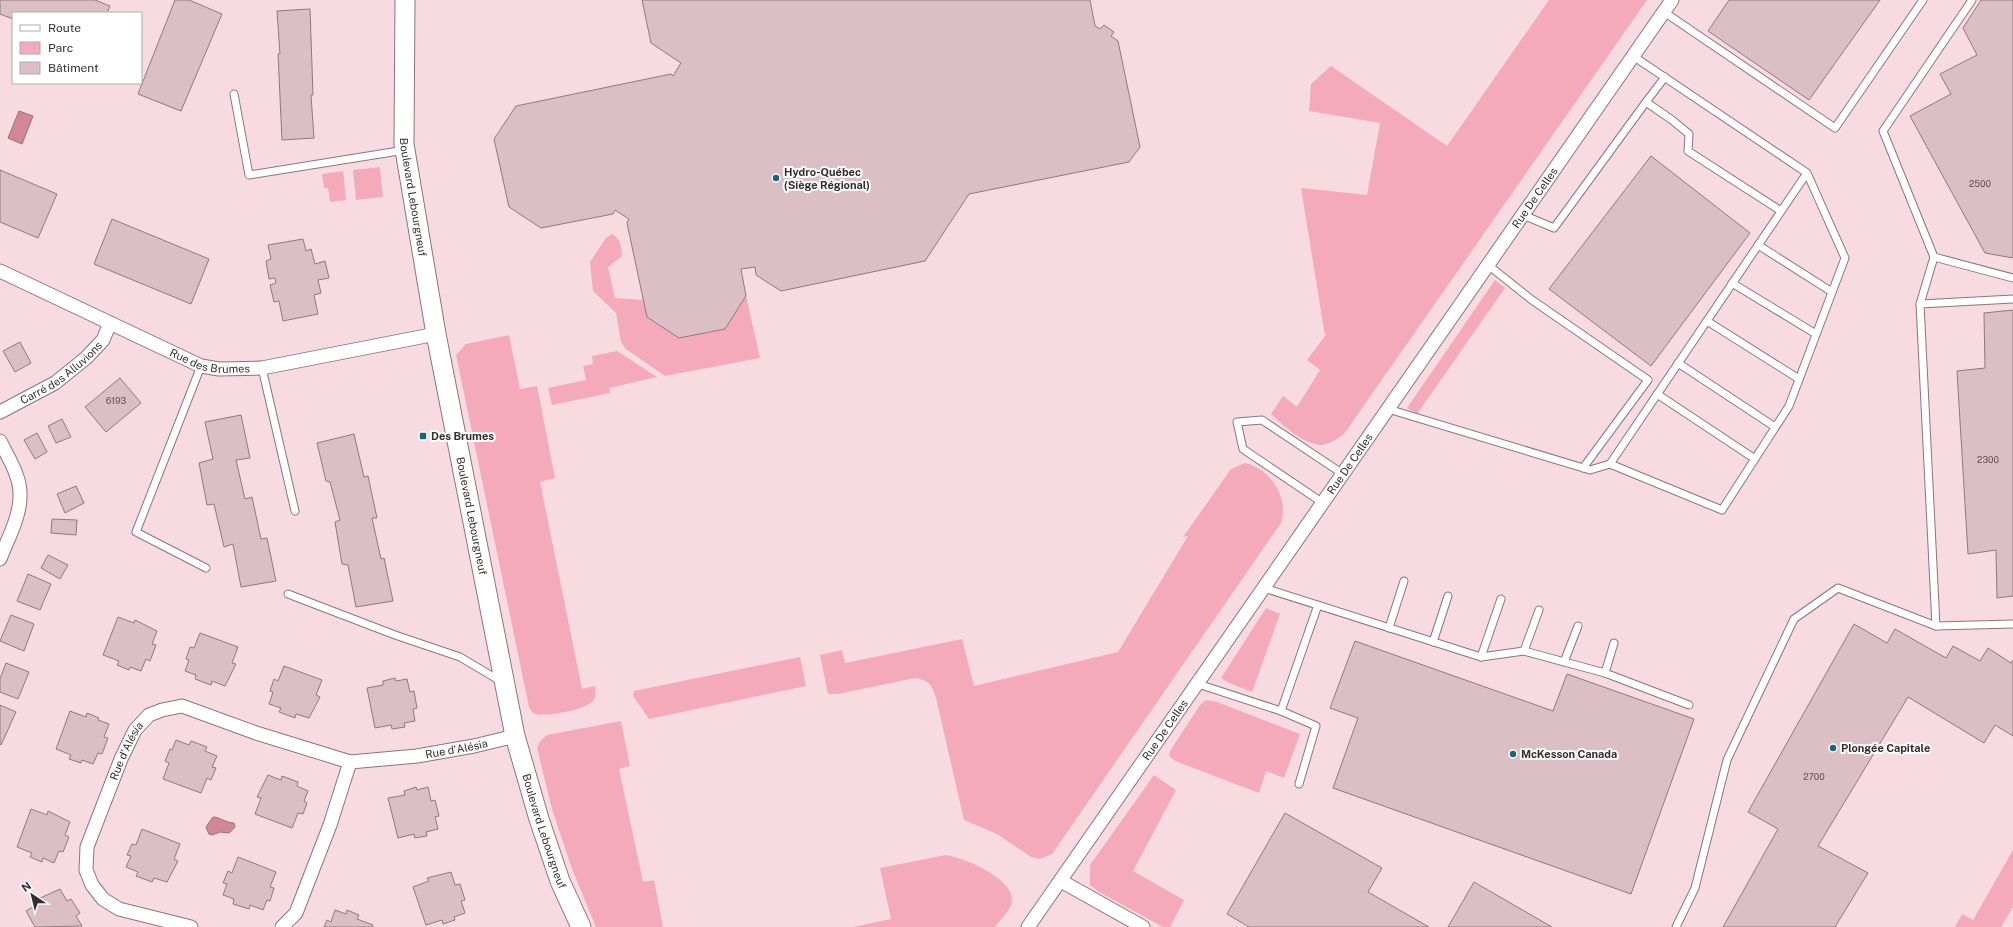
<svg xmlns="http://www.w3.org/2000/svg" width="2013" height="927" font-family="'Public Sans',sans-serif">
	<style>
		.green { fill: #f5aabc }
		.water { fill: #d28699; stroke: #a46b79 }
		.building { fill: #dcbfc5; stroke: #92787d }
		.lines { fill: none; stroke-linecap: round; stroke-linejoin: round }
		.service-casing { stroke: #8e747a; stroke-width: 9 }
		.minor-casing { stroke: #8e747a; stroke-width: 15 }
		.secondary-casing { stroke: #8e747a; stroke-width: 21 }
		.service { stroke: #fff; stroke-width: 7 }
		.minor { stroke: #fff; stroke-width: 13 }
		.secondary { stroke: #fff; stroke-width: 19 }
		.poi-dot { fill: #1d6573; stroke: #fff; stroke-width: 1.5 }
		.labels { text-anchor: middle; stroke-width: 4; stroke-linejoin: round; paint-order: stroke }
		.number-label { font-size: 9px; fill: #605154 }
		.poi-label { font-size: 11px; font-weight: bold; fill: #372c2f; stroke: #fff; text-anchor: start }
		.street-label { font-size: 11px; fill: #372c2f; stroke: #fff }
	</style>
	<rect width="100%" height="100%" fill="#f8dbe1"/>
	<g class="green">
		<path d="M1549,0H1647L1344,434C1337,439 1328,446 1319,445C1301,442 1284,426 1271,414L1283,396L1297,407L1320,370L1307,360L1325,336L1301,188L1367,195L1380,123L1309,111L1311,84L1331,66L1447,146Z"/>
		<path d="M380,167L383,197L356,200L353,170Z"/>
		<path d="M343,171L346,200L330,202L328,188H324L322,174Z"/>
		<path d="M612,234C621,239 621,246 622,256L608,267L615,298L643,300L648,318L679,338L725,329L746,296L760,358L665,376L626,349L621,342L616,313L593,291L590,262L606,238Z"/>
		<path d="M1495,280L1505,288L1417,414L1407,408Z"/>
		<path d="M509,335L520,389L537,386L555,478L540,482L582,689L595,686C596,692 596,697 593,701C586,710 543,718 533,713L529,707L456,355L466,344Z"/>
		<path d="M617,351L657,377L609,388L610,393L552,405L548,388L586,380L583,366L593,364L592,356Z"/>
		<path d="M1245,463C1271,469 1289,498 1281,523L1052,854L1040,859L1031,857L997,834L964,820L936,698C932,685 929,680 915,678L838,694H828L820,655L842,650L845,663L962,639L974,686L1118,652L1188,536L1183,537L1231,469Z"/>
		<path d="M1266,608L1280,614L1252,692L1229,683L1221,678Z"/>
		<path d="M800,657L806,686L649,719L633,696L634,691Z"/>
		<path d="M1206,700L1217,702L1300,734L1284,778L1266,771L1259,793L1175,761L1169,756L1170,751L1200,705Z"/>
		<path d="M621,721L630,766L619,769L643,882L654,880L663,927H596L572,869L552,809L537,748L540,741L547,735Z"/>
		<path d="M1154,775L1176,790L1133,871L1184,900L1170,927H1163L1099,892L1090,885V865Z"/>
		<path d="M2013,850V907L2001,927H1955L1962,914L1973,920Z"/>
		<path d="M946,855C964,858 1014,878 1012,901C1011,910 1001,919 995,927H853L891,919L880,868Z"/>
	</g>
	<g class="water">
		<path d="M19,111L33,116L22,144L8,138Z"/>
		<path d="M213,817C220,817 226,823 234,823L235,827L229,833L220,832L212,835L209,834L206,827Z"/>
	</g>
	<g class="building">
		<path d="M0,0H95L110,6L107,13H13V19L0,14Z"/>
		<path d="M175,0H189L222,14L181,111L138,94Z"/>
		<path d="M642,0H1090L1095,26L1100,29L1104,25L1114,32L1111,36L1118,41L1140,147L1129,162L969,194L925,261L781,291L756,275L755,267L741,269L746,296L725,329L679,338L647,317L627,223L629,219L615,210L613,214L541,228L509,207L494,139L516,106L671,74L673,76L681,63L651,43Z"/>
		<path d="M1729,0H1880L1809,100L1708,31Z"/>
		<path d="M1981,0H2013V258L1985,253L1910,116L1951,94L1940,74L1977,55L1963,28Z"/>
		<path d="M310,9L313,95H311L314,138L282,140L278,54H280L277,11Z"/>
		<path d="M1651,156L1750,233L1651,366L1549,289Z"/>
		<path d="M0,170L57,194L38,238L0,222Z"/>
		<path d="M112,219L209,259L191,304L94,264Z"/>
		<path d="M303,239L306,251L311,249L315,264L325,261L329,278L318,280L321,293L314,295L318,314L283,321L279,301L274,302L270,285L276,283L275,278L269,279L266,261L271,259L268,245Z"/>
		<path d="M2013,310V596L1997,598L1996,550L1968,554L1957,371L1985,368L1984,313Z"/>
		<path d="M20,342L31,363L15,372L3,351Z"/>
		<path d="M120,378L141,403L106,432L85,407Z"/>
		<path d="M241,415L250,458L236,460L245,499L252,497L261,539L267,538L276,581L241,587L233,544L224,547L214,504L207,505L199,463L213,459L205,422Z"/>
		<path d="M62,419L71,437L56,443L48,426Z"/>
		<path d="M37,433L47,452L35,459L24,440Z"/>
		<path d="M354,434L364,477L368,476L377,518H372L381,559L384,558L393,601L356,607L348,565L342,564L335,522L340,520L330,482L326,481L317,443Z"/>
		<path d="M76,486L84,503L65,513L57,494Z"/>
		<path d="M52,519L77,520L76,535L51,533Z"/>
		<path d="M48,555L68,565L60,579L41,568Z"/>
		<path d="M28,574L51,584L40,610L17,601Z"/>
		<path d="M11,615L34,624L24,651L0,641Z"/>
		<path d="M118,617L134,623L135,620L157,631L152,644L156,645L150,661L146,659L141,671L130,667L129,670L117,665L119,661L103,655Z"/>
		<path d="M1854,624L1887,643L1895,629L1946,658L1953,646L1980,661L1988,648L2011,663L2013,660V736L1995,725L1984,743L1908,697L1818,846L1868,873L1835,927H1723L1778,829L1748,812Z"/>
		<path d="M200,633L238,647L232,663L236,664L225,686L212,681L211,685L195,679L196,675L185,671L189,660L186,659L190,647L194,648Z"/>
		<path d="M1355,641L1553,711L1567,674L1694,719L1631,894L1333,788L1358,718L1330,708Z"/>
		<path d="M6,663L29,672L18,699L0,692V679Z"/>
		<path d="M284,666L322,680L316,695L320,697L309,718L296,714L295,718L279,712L281,708L269,704L273,692L270,691L274,679L278,681Z"/>
		<path d="M395,678L396,681L407,679L410,692L414,691L417,708L413,709L415,721L404,723L405,727L392,729L391,725L375,728L367,688L383,685V681Z"/>
		<path d="M0,705L16,712L1,745L0,744Z"/>
		<path d="M70,711L86,717L87,713L99,718L98,720L109,724L104,737L108,738L102,754L98,753L93,764L82,760L81,763L69,759L71,755L56,749Z"/>
		<path d="M176,740L189,745L191,741L207,747L205,751L217,756L212,767L216,768L211,780L207,778L201,793L163,779L169,763L165,761L170,749L172,750Z"/>
		<path d="M268,775L281,780L282,776L298,782L297,786L308,791L304,801L307,803L303,814L298,813L292,828L255,814L261,798L257,797Z"/>
		<path d="M416,787L417,790L428,787L431,801L435,800L439,816L435,817L438,829L426,832L427,836L415,838L414,834L398,838L388,798L405,795L404,791Z"/>
		<path d="M31,809L47,815L48,811L70,822L65,835L69,837L63,852L59,851L54,863L43,858L42,862L30,857L32,853L17,847Z"/>
		<path d="M1285,813L1382,868L1368,892L1429,927H1249L1227,914Z"/>
		<path d="M142,829L180,844L174,859L178,861L167,882L154,878L152,882L136,876L138,872L126,867L131,856L127,855L132,844L136,845Z"/>
		<path d="M238,857L276,872L270,887L274,888L270,901L267,900L263,910L250,905L249,909L233,904L234,899L223,895L227,884L223,883L228,871L232,873Z"/>
		<path d="M451,872L455,885L460,884L465,900L461,901L465,913L454,917L455,920L443,924L442,920L426,925L413,887L429,881L427,878Z"/>
		<path d="M1474,882L1552,927H1448Z"/>
		<path d="M60,889L67,901L71,899L80,913L76,916L82,926L35,927L26,911L40,903L38,899Z"/>
		<path d="M335,910L346,914L347,910L359,915L357,919L373,925L372,927H324L327,920L331,922Z"/>
	</g>
	<g class="lines">
		<g class="service-casing">
			<g id="service">
				<path d="M1972,0L1883,131L1934,257L2013,278"/>
				<path d="M1664,12L1835,128L1923,0"/>
				<path d="M1633,56L1807,173L1845,258L1789,406L1722,510L1610,464L1807,173"/>
				<path d="M1665,77L1646,102L1672,120L1689,134L1688,151L1781,211"/>
				<path d="M234,94L249,175L405,150"/>
				<path d="M1523,215L1554,228L1646,102"/>
				<path d="M1758,245L1832,292"/>
				<path d="M1488,265L1532,300L1648,380L1583,468"/>
				<path d="M1732,283L1816,334"/>
				<path d="M2013,299L1920,304L1936,626L2013,624"/>
				<path d="M1920,304L1934,257"/>
				<path d="M1707,321L1799,379"/>
				<path d="M1678,363L1775,427"/>
				<path d="M201,366L136,532L206,568"/>
				<path d="M262,368L295,511"/>
				<path d="M1657,394L1755,459"/>
				<path d="M1388,409L1590,470L1610,464"/>
				<path d="M1323,503L1243,449L1237,422L1262,420L1343,474"/>
				<path d="M1264,588L1481,657L1524,651L1605,673L1614,643"/>
				<path d="M288,594L395,635L460,657L502,682"/>
				<path d="M1389,628L1404,581"/>
				<path d="M1433,642L1448,596"/>
				<path d="M1524,651L1539,610"/>
				<path d="M1481,657L1501,599"/>
				<path d="M1564,662L1578,626"/>
				<path d="M1605,673L1689,705"/>
				<path d="M1198,684L1281,711"/>
				<path d="M1299,784L1316,726L1281,711L1318,605"/>
				<path d="M1676,927L1695,888L1727,760L1794,619L1838,588L1936,626"/>
			</g>
		</g>
		<g class="minor-casing">
			<g id="minor">
				<path id="s1" d="M0,271L201,366L219,369L262,368L436,334"/>
				<path id="s2" d="M0,412L55,383L86,358L103,340L110,323"/>
				<path d="M0,441C8,457 20,476 20,493C21,516 8,538 0,559"/>
				<path d="M1061,881L1143,927"/>
				<path id="s3" d="M191,927L119,909L103,899L92,885L86,870L87,847L121,759L135,730L149,715L162,710L182,706L256,733L350,762L417,756L474,746L515,736"/>
				<path d="M282,927L296,913L330,825L350,762"/>
				<path id="s4" d="M1028,927L1672,0"/>
			</g>
		</g>
		<g class="secondary-casing">
			<g id="secondary">
				<path id="s5" d="M405,0L404,144L436,334L515,736L539,819L560,881L581,927"/>
			</g>
		</g>
		<use href="#service" class="service"/>
		<use href="#minor" class="minor"/>
		<use href="#secondary" class="secondary"/>
	</g>
	<g class="poi-dot">
		<circle cx="776" cy="178" r="4"/>
		<rect x="419" y="432" width="8" height="8" rx="2"/>
		<circle cx="1833" cy="748" r="4"/>
		<circle cx="1513" cy="754" r="4"/>
	</g>
	<g class="labels">
		<g class="number-label">
			<text x="1980" y="187">2500</text>
			<text x="116" y="404">6193</text>
			<text x="1988" y="463">2300</text>
			<text x="1814" y="780">2700</text>
		</g>
		<g class="poi-label">
			<text x="784" y="176">Hydro-Québec<tspan x="784" dy="13">(Siège Régional)</tspan></text>
			<text x="431" y="440">Des Brumes</text>
			<text x="1841" y="752">Plongée Capitale</text>
			<text x="1521" y="758">McKesson Canada</text>
		</g>
		<g class="street-label">
			<text dy="4" stroke="none"><textPath href="#s4" startOffset="888">Rue De Celles</textPath></text>
			<text dy="4" stroke="none"><textPath href="#s5" startOffset="198">Boulevard Lebourgneuf</textPath></text>
			<text dy="4" stroke="none"><textPath href="#s1" startOffset="230">Rue des Brumes</textPath></text>
			<text dy="4" stroke="none"><textPath href="#s2" startOffset="73">Carré des Alluvions</textPath></text>
			<text dy="4" stroke="none"><textPath href="#s4" startOffset="564">Rue De Celles</textPath></text>
			<text dy="4" stroke="none"><textPath href="#s5" startOffset="522">Boulevard Lebourgneuf</textPath></text>
			<text dy="4" stroke="none"><textPath href="#s4" startOffset="240">Rue De Celles</textPath></text>
			<text dy="4" stroke="none"><textPath href="#s3" startOffset="616">Rue d'Alésia</textPath></text>
			<text dy="4" stroke="none"><textPath href="#s3" startOffset="254">Rue d'Alésia</textPath></text>
			<text dy="4" stroke="none"><textPath href="#s5" startOffset="846">Boulevard Lebourgneuf</textPath></text>
		</g>
	</g>
	<rect x="12" y="12" width="130" height="72" fill="#ffffff" stroke="#afabac"/>
	<rect x="20" y="25" width="20" height="6" fill="#ffffff" stroke="#afabac"/>
	<text x="48" y="32" font-size="12" fill="#372c2f">Route</text>
	<rect x="20" y="42" width="20" height="12" fill="#f5aabc" stroke="#afabac"/>
	<text x="48" y="52" font-size="12" fill="#372c2f">Parc</text>
	<rect x="20" y="62" width="20" height="12" fill="#dcbfc5" stroke="#afabac"/>
	<text x="48" y="72" font-size="12" fill="#372c2f">Bâtiment</text>
	<g transform="translate(32 895) rotate(325)" stroke="#ffffff" stroke-width="3" paint-order="stroke">
	<path d="M0-3L7 15L0 10L-7 15Z" fill="#372c2f"/>
	<text y="-6" font-size="11" font-weight="bold" text-anchor="middle" fill="#372c2f">N</text>
	</g>
</svg>
